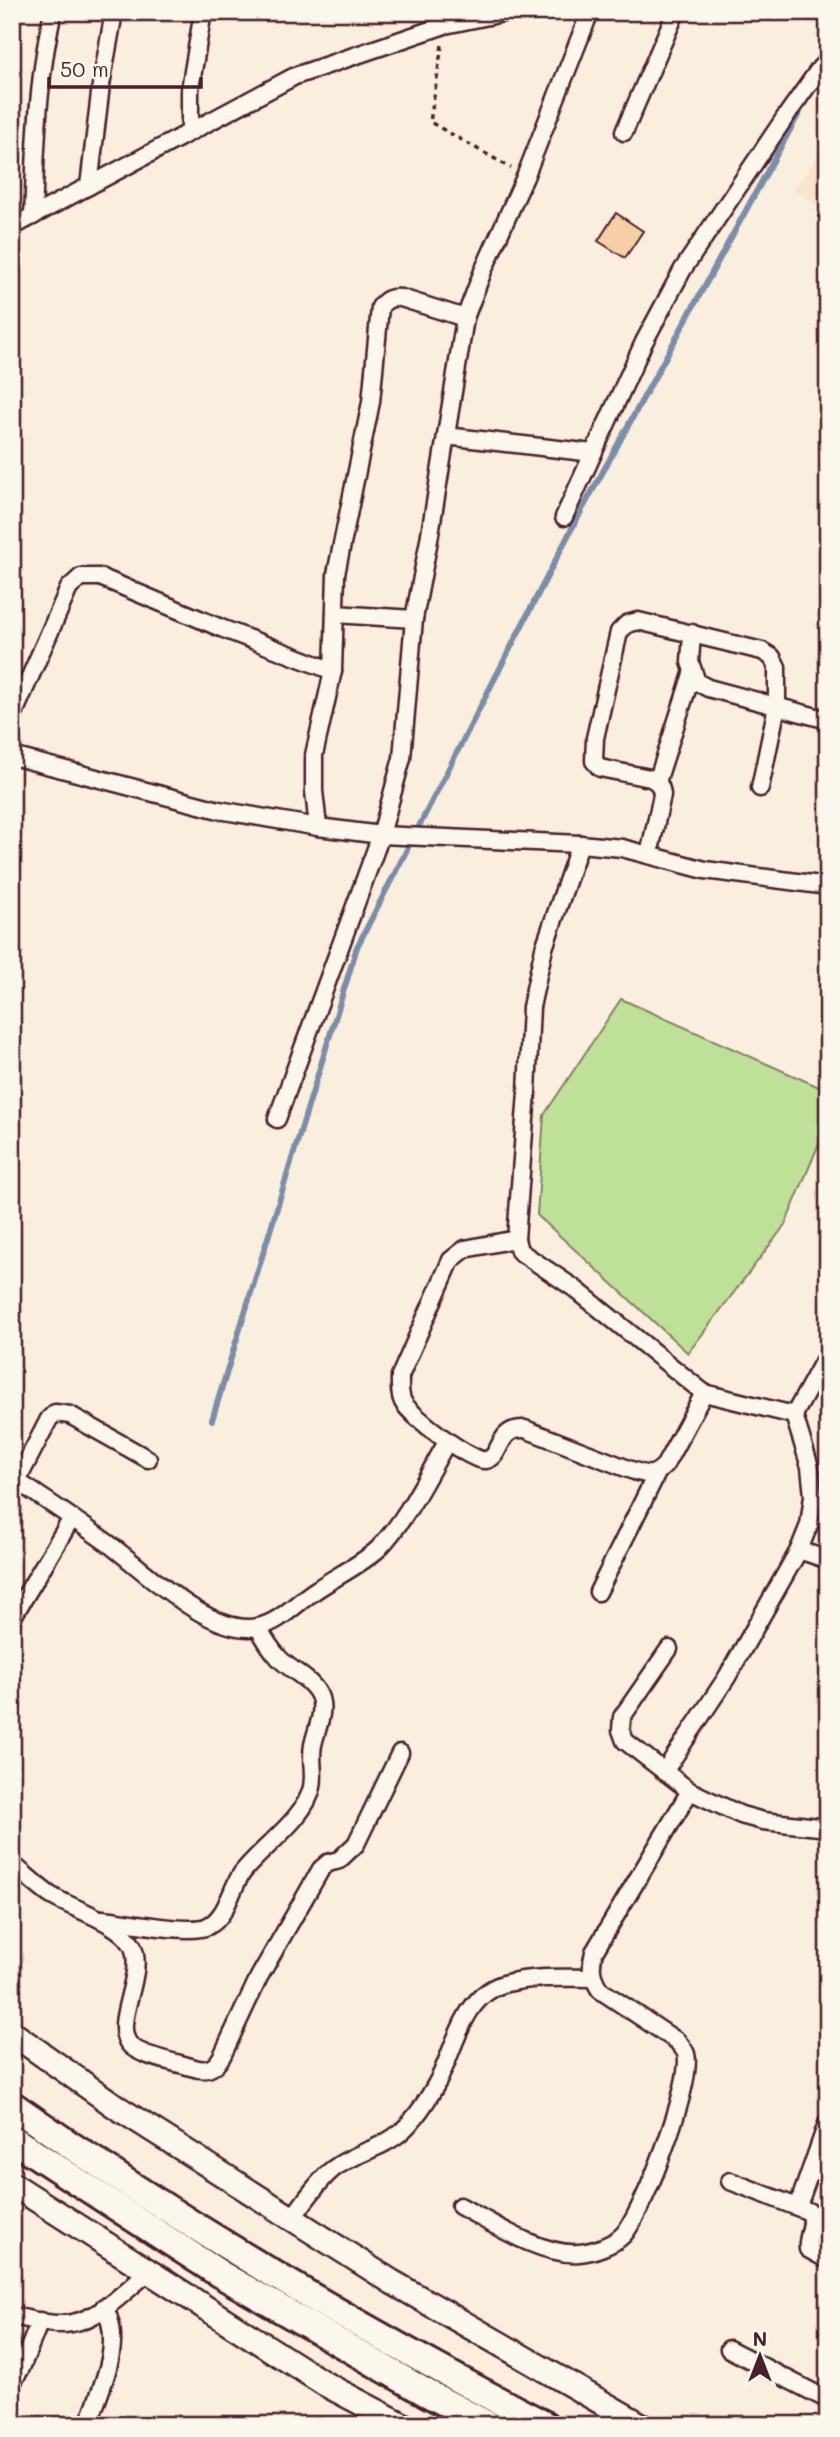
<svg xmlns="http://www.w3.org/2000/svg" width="840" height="2437" font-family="Mali,sans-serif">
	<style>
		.built { fill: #f9e5cd }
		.green { fill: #bfe099; stroke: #848062; stroke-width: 2 }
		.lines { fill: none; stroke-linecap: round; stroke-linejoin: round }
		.stream { stroke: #7b8da8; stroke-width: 6 }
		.building { fill: #f7cfa6; stroke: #4a1f2b; stroke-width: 2 }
		.minor-casing { stroke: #4a1f2b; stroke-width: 21 }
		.secondary-casing { stroke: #4a1f2b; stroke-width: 28 }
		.trunk-casing { stroke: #4a1f2b; stroke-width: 32 }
		.path { stroke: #4a1f2b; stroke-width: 3.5; stroke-dasharray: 5 5; stroke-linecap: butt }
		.minor { stroke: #fbf7ec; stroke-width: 16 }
		.secondary { stroke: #fbf7ec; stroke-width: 23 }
		.trunk { stroke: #fbf7ec; stroke-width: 26 }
	</style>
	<rect width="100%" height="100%" fill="#faefde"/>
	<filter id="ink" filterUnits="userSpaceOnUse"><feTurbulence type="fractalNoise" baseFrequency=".0143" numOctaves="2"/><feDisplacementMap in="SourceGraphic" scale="14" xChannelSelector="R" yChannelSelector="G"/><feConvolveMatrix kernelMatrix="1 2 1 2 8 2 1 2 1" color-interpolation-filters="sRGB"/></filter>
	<g filter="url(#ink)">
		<path class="built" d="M828,142V211L793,190Z"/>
		<path class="green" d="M621,999L828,1091V1122L785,1225L688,1353L537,1215L544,1115Z"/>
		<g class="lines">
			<path class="stream" d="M212,1420L357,947L571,530L808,97"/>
		</g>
		<path class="building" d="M616,213L643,231L625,258L598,241Z"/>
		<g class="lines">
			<g class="minor-casing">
				<g id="minor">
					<path d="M190,131V89L203,12"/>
					<path d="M624,132L676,12"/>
					<path d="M89,186L101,85L114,12"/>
					<path d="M33,216C36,148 37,79 53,12"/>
					<path d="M12,227L295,76L445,25L508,12"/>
					<path d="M446,436L593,453"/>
					<path d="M564,517L644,342L683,269L786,116L820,68L828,61"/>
					<path d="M335,614L414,619"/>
					<path d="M692,633L690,662L697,682L708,688L828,720"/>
					<path d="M12,718L69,588L81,577H100L221,628L333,671"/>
					<path d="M12,756L219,810L318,827L381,835L580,844L622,848L705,870L828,886"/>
					<path d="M657,782L692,674"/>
					<path d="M318,827L314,791V755L333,671L336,574L371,402L380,307C386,299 391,297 401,298L465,318"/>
					<path d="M580,844L544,948L531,1007L527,1092L516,1239L519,1251L574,1288L704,1393L794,1415"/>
					<path d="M649,855L662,795C661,786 659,782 650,778L600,768L594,761L595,738L619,632L627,624L638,621L762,651L772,657L777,667V706L760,788"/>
					<path d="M277,1119L381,835L402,758L414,619L429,540L465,318L483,271L525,177L590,12"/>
					<path d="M516,1239L465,1249L451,1260L400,1376C400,1385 399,1394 403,1402C410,1415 472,1463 486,1460C503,1457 496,1427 525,1429L631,1470C647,1475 653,1478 665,1465L704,1393"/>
					<path d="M12,1478C45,1499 77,1521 109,1544C144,1570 211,1637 258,1627C281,1622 297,1602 316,1590C335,1577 362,1564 378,1549C407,1519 426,1478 447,1442"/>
					<path d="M17,1481L49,1419L55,1413L70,1415L148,1459"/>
					<path d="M799,1550L828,1560"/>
					<path d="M598,1592L657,1473"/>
					<path d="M12,1618L72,1518"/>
					<path d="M664,1772L727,1677L799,1550L809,1525L813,1496L810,1467L794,1415L828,1353"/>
					<path d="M690,1791L741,1815L763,1821L828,1828"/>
					<path d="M12,1864C25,1874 37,1886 50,1895C72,1909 120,1922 132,1945C147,1974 110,2024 130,2045C140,2056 175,2062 191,2067C205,2072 214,2070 222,2056L259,1977L321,1869L328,1863L339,1860L356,1844L400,1753"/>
					<path d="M103,1919C125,1921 191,1935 208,1926C227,1917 231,1888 242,1873C261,1848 306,1818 312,1787C315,1773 310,1759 313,1745C316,1730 325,1713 320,1698C314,1680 291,1671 279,1658C270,1648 264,1638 258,1627"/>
					<path d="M730,2181L810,2212C816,2225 806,2236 808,2249L828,2260"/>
					<path d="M460,2206C492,2223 541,2256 579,2253C592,2252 613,2245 623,2235C643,2214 694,2080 686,2054C685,2050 680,2045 677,2041L600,1990C591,1976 590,1968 594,1952L690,1791L625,1741L621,1730L622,1717L669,1649"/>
					<path d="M798,2206L828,2121"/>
					<path d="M292,2218C304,2203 317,2182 333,2169C354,2153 382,2149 402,2131C418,2116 429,2098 439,2079C456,2045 464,1993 507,1983C534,1976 564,1978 592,1978"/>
					<path d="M12,2316C31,2319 53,2327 72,2323C101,2318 126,2290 148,2272"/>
					<path d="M729,2349L828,2400"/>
					<path d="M12,2383L21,2368L40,2321"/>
					<path d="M88,2425C100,2389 125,2344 104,2307"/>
				</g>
			</g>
			<g class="secondary-casing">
				<g id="secondary">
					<path d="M12,2033L118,2108L392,2282L641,2425"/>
					<path d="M12,2184L325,2384L403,2425"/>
				</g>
			</g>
			<g class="trunk-casing">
				<g id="trunk">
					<path d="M12,2105C182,2224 361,2330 545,2425"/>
					<path d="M12,2139L220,2274L425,2392L488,2425"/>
				</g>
			</g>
			<path class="path" d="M442,45L430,122L511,168"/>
			<use href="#minor" class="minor"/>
			<use href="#secondary" class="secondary"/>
			<use href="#trunk" class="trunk"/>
		</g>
	</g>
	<rect width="840" height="2437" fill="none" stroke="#fbf7ec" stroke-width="42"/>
	<rect x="21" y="21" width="798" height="2395" fill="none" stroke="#4a1f2b" stroke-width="2.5" filter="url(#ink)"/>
	<g transform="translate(760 2356)" stroke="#fbf7ec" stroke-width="5" paint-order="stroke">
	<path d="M0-5L12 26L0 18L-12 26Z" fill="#4a1f2b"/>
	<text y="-10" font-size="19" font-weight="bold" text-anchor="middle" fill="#4a1f2b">N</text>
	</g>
	<path d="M49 77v10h152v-10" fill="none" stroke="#4a1f2b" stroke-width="3.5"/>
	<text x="60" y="77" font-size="21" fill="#4a1f2b" stroke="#fbf7ec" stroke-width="5" paint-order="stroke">50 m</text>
</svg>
